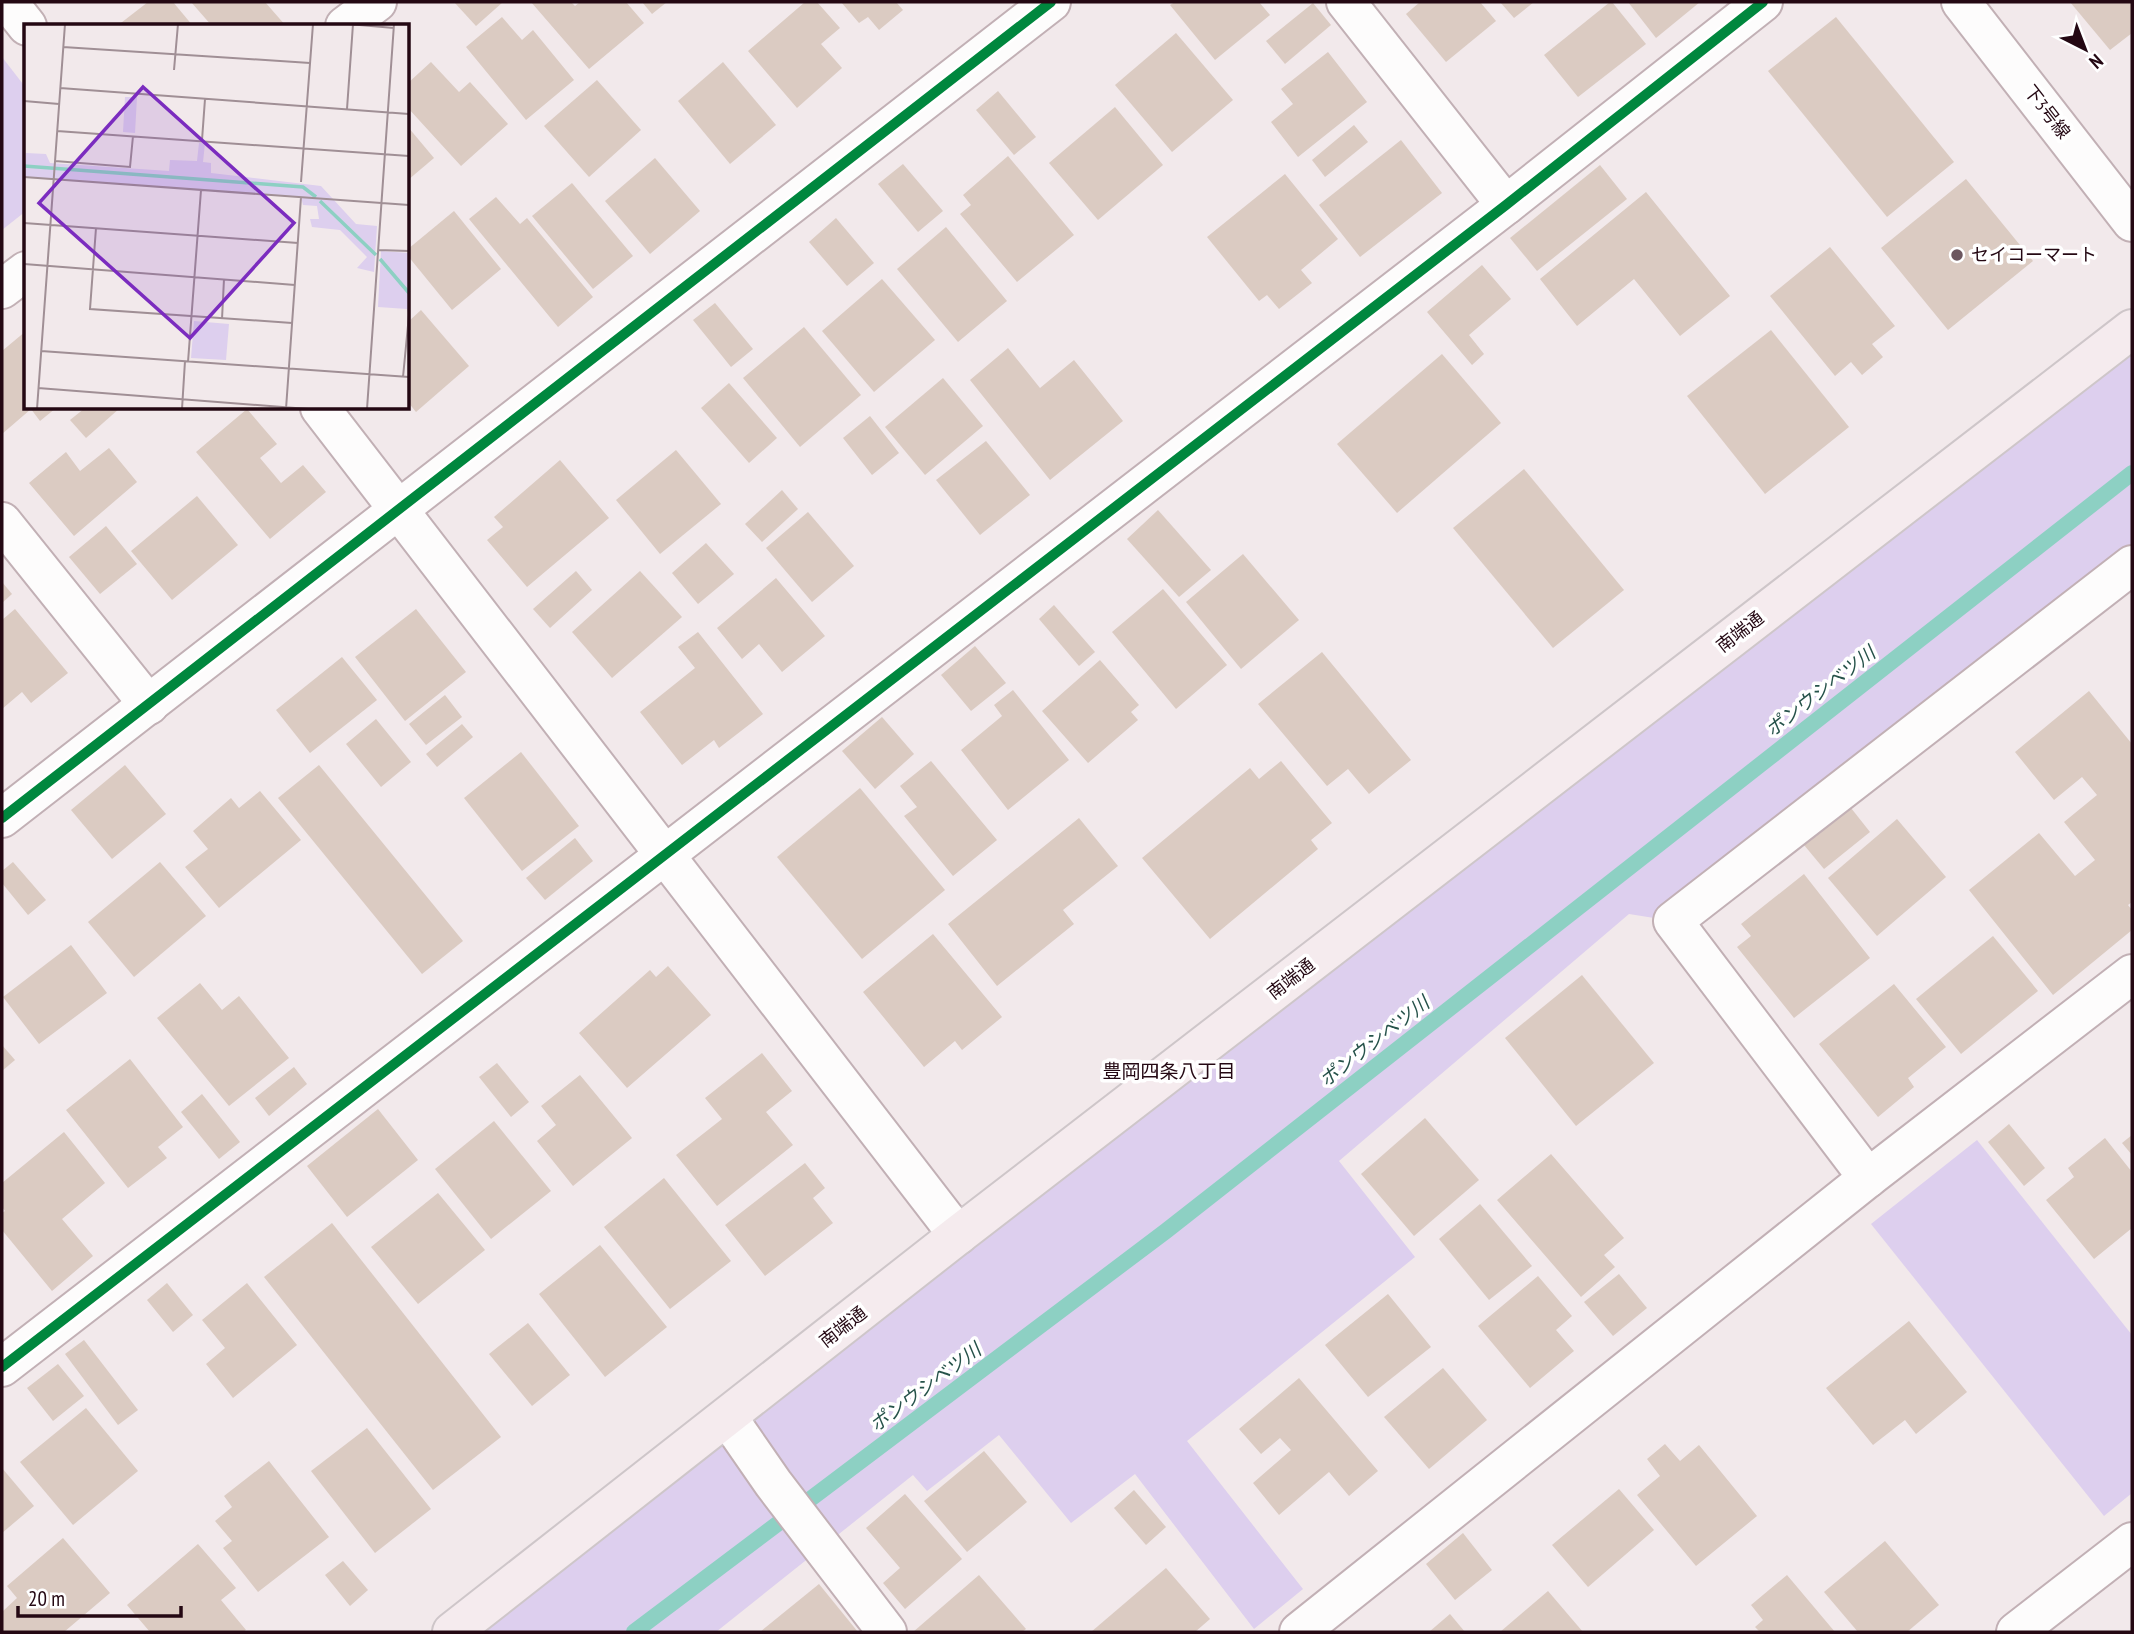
<svg xmlns="http://www.w3.org/2000/svg" width="2134" height="1634" font-family="'PT Sans Narrow','Noto Sans JP',sans-serif">
	<style>
		.green { fill: #ddcfee }
		.lines { fill: none; stroke-linecap: round; stroke-linejoin: round }
		.stream { stroke: #8dd0c3; stroke-width: 16 }
		.building { fill: #dbcbc2 }
		.minor-casing { stroke: #c2b0b5; stroke-width: 42 }
		.major-casing { stroke: #cec6c9; stroke-width: 42 }
		.minor { stroke: #fdfcfc; stroke-width: 38 }
		.major { stroke: #f5ebee; stroke-width: 38 }
		.cycleway-casing { stroke: #fff; stroke-width: 15 }
		.cycleway { stroke: #00873e; stroke-width: 10 }
		.poi-dot { fill: #6c575f; stroke: #fff; stroke-width: 2.5 }
		.labels { text-anchor: middle; stroke-width: 7; stroke-linejoin: round; paint-order: stroke }
		.street-label { font-size: 18px; fill: #240813; stroke: #fff }
		.poi-label { font-size: 18px; fill: #240813; stroke: #fff; text-anchor: start }
		.water-label { font-size: 19px; font-style: italic; fill: #26524a; stroke: #fff }
		.neighbourhood-label { font-size: 19px; fill: #240813; stroke: #fff }
		.inset-river { fill: none; stroke: #8dd0c3; stroke-width: 3.5 }
		.inset-road { fill: none; stroke: #a08f95; stroke-width: 2 }
		.view { fill: #7b2cbf; fill-opacity: 0.15; stroke: #7b2cbf; stroke-width: 3.5 }
		.inset-edge { fill: none; stroke: #240813; stroke-width: 3.5 }
	</style>
	<rect width="100%" height="100%" fill="#f2e9eb"/>
	<g class="green">
		<path d="M2,57L26,88V211L2,230Z"/>
		<path d="M2132,329V565L1673,921L1629,914L1339,1161L1415,1257L1187,1441L1303,1589L1254,1629L1135,1474L1071,1523L999,1435L927,1491L913,1475L716,1632H451Z"/>
		<path d="M1977,1140L2132,1335V1493L2104,1516L1871,1224Z"/>
	</g>
	<g class="lines">
		<path class="stream" d="M634,1632L1166,1231L2132,473"/>
	</g>
	<g class="building">
		<path d="M148,2H173L193,26H117Z"/>
		<path d="M191,2H265L286,26H212Z"/>
		<path d="M454,2H503L476,26Z"/>
		<path d="M531,2H571L575,6L580,2H626L644,23L589,69Z"/>
		<path d="M642,2H667L652,14Z"/>
		<path d="M805,2H817L840,28L821,44L842,68L797,108L748,51Z"/>
		<path d="M841,2H896L903,10L879,30L868,17L859,23Z"/>
		<path d="M1175,2H1259L1270,15L1215,60L1170,5Z"/>
		<path d="M1420,2H1480L1496,21L1446,62L1406,14Z"/>
		<path d="M1500,2H1534L1514,18Z"/>
		<path d="M1610,2H1612L1646,44L1578,97L1544,55Z"/>
		<path d="M1628,2H1700L1656,38Z"/>
		<path d="M2070,2H2132V33L2110,50Z"/>
		<path d="M1313,3L1331,25L1285,64L1266,41Z"/>
		<path d="M502,17L522,40L533,30L574,80L526,120L466,47Z"/>
		<path d="M1836,17L1954,162L1887,217L1768,71Z"/>
		<path d="M1176,33L1233,100L1172,152L1115,85Z"/>
		<path d="M1328,52L1367,102L1298,157L1271,122L1293,104L1281,89Z"/>
		<path d="M431,62L459,92L470,82L508,124L461,166L408,108V83Z"/>
		<path d="M723,62L776,125L730,164L678,101Z"/>
		<path d="M597,80L641,130L589,177L544,126Z"/>
		<path d="M998,91L1036,137L1014,155L976,110Z"/>
		<path d="M1115,107L1163,165L1098,220L1049,163Z"/>
		<path d="M1354,125L1368,142L1325,177L1312,160Z"/>
		<path d="M408,127L434,158L408,180Z"/>
		<path d="M1401,140L1442,193L1360,257L1319,205Z"/>
		<path d="M1008,156L1074,235L1017,282L960,214L971,205L963,195Z"/>
		<path d="M655,158L700,211L650,254L605,201Z"/>
		<path d="M903,164L943,211L918,232L878,184Z"/>
		<path d="M1600,165L1627,199L1537,271L1510,238Z"/>
		<path d="M1285,174L1338,239L1301,270L1312,283L1279,309L1267,295L1259,301L1207,237Z"/>
		<path d="M1966,179L2033,261L1948,330L1881,248Z"/>
		<path d="M572,183L633,256L593,289L532,216Z"/>
		<path d="M1646,192L1730,296L1680,336L1634,279L1577,326L1540,279Z"/>
		<path d="M496,197L520,224L527,218L593,297L558,327L469,219Z"/>
		<path d="M454,211L501,269L452,310L408,256V249Z"/>
		<path d="M836,218L874,263L847,286L809,242Z"/>
		<path d="M946,227L1007,301L958,342L897,269Z"/>
		<path d="M1830,247L1895,326L1872,344L1883,357L1862,375L1851,362L1835,376L1770,296Z"/>
		<path d="M1482,265L1511,299L1469,335L1484,354L1472,365L1427,312Z"/>
		<path d="M882,279L935,340L874,392L822,331Z"/>
		<path d="M715,303L753,349L731,367L693,320Z"/>
		<path d="M421,310L469,366L416,412L408,402V322Z"/>
		<path d="M804,327L861,395L800,447L743,378Z"/>
		<path d="M1771,330L1849,427L1765,494L1687,396Z"/>
		<path d="M26,331V408H56L40,421L31,409L2,434V351Z"/>
		<path d="M1008,348L1040,388L1074,360L1123,421L1050,480L970,380Z"/>
		<path d="M1442,354L1501,423L1397,513L1337,444Z"/>
		<path d="M943,378L983,426L925,475L885,427Z"/>
		<path d="M729,383L777,438L749,463L701,408Z"/>
		<path d="M85,408H120L86,438L70,420Z"/>
		<path d="M247,409L277,444L260,458L281,483L303,465L326,492L270,539L196,452Z"/>
		<path d="M870,416L899,453L872,475L843,438Z"/>
		<path d="M986,441L1030,495L980,535L936,480Z"/>
		<path d="M109,448L137,482L74,536L29,483L66,452L80,471Z"/>
		<path d="M676,450L721,504L660,554L616,500Z"/>
		<path d="M560,460L609,518L527,587L487,540L503,527L494,517Z"/>
		<path d="M1524,469L1624,590L1553,648L1453,528Z"/>
		<path d="M782,490L798,509L762,542L745,524Z"/>
		<path d="M197,496L238,545L172,600L131,551Z"/>
		<path d="M1158,510L1211,570L1179,597L1127,539Z"/>
		<path d="M808,512L854,566L812,602L766,548Z"/>
		<path d="M106,526L137,564L100,594L69,557Z"/>
		<path d="M706,543L734,574L698,604L672,573Z"/>
		<path d="M1243,554L1299,620L1241,669L1186,602Z"/>
		<path d="M576,571L592,590L550,628L533,609Z"/>
		<path d="M640,571L682,617L612,678L572,632Z"/>
		<path d="M776,578L825,636L782,672L759,644L742,659L717,628Z"/>
		<path d="M2,582L12,594L2,603Z"/>
		<path d="M1163,589L1227,665L1176,709L1112,632Z"/>
		<path d="M1054,605L1095,652L1079,666L1039,619Z"/>
		<path d="M15,609L68,673L31,703L22,692L2,709V620Z"/>
		<path d="M416,609L466,672L405,721L355,657Z"/>
		<path d="M698,632L763,714L719,748L714,740L682,765L640,712L695,668L678,647Z"/>
		<path d="M975,646L1006,683L971,711L941,675Z"/>
		<path d="M1322,652L1411,760L1369,794L1348,769L1327,786L1258,704Z"/>
		<path d="M342,657L377,700L310,753L276,710Z"/>
		<path d="M1100,660L1139,705L1131,712L1138,720L1088,763L1042,711Z"/>
		<path d="M1013,690L1069,760L1008,810L961,750L1002,716L994,705Z"/>
		<path d="M2089,691L2132,744V902L2128,905L2132,910V930L2053,995L1969,890L2039,833L2075,876L2095,860L2064,822L2097,795L2082,777L2054,800L2015,752Z"/>
		<path d="M445,695L462,717L426,745L409,724Z"/>
		<path d="M882,717L914,754L875,789L842,751Z"/>
		<path d="M376,719L411,762L381,787L346,744Z"/>
		<path d="M462,724L473,737L437,767L426,754Z"/>
		<path d="M521,752L579,826L522,871L464,798Z"/>
		<path d="M931,761L997,840L953,876L904,816L917,807L900,786Z"/>
		<path d="M1281,761L1332,823L1311,840L1318,849L1210,939L1142,858L1250,768L1259,779Z"/>
		<path d="M125,765L166,814L112,859L71,810Z"/>
		<path d="M319,765L463,941L422,974L278,798Z"/>
		<path d="M860,788L945,890L862,959L777,857Z"/>
		<path d="M260,791L301,840L219,908L185,867L208,849L193,831L231,798L239,808Z"/>
		<path d="M1851,808L1870,832L1824,869L1804,845Z"/>
		<path d="M1079,818L1118,866L1063,910L1074,924L997,986L948,924Z"/>
		<path d="M1897,819L1946,877L1877,936L1828,878Z"/>
		<path d="M575,838L593,861L545,900L526,878Z"/>
		<path d="M13,862L46,900L28,915L2,883V871Z"/>
		<path d="M160,862L206,916L134,977L88,922Z"/>
		<path d="M1804,874L1870,958L1794,1018L1737,947L1751,936L1741,924Z"/>
		<path d="M933,934L1002,1017L962,1050L955,1041L924,1067L863,992Z"/>
		<path d="M1993,936L2038,991L1961,1054L1916,999Z"/>
		<path d="M71,945L107,993L39,1044L3,997Z"/>
		<path d="M668,966L711,1015L627,1088L579,1033L650,970L656,977Z"/>
		<path d="M1582,975L1654,1063L1576,1126L1505,1038Z"/>
		<path d="M200,983L222,1010L239,996L289,1058L229,1106L157,1018Z"/>
		<path d="M1894,984L1946,1047L1908,1078L1914,1087L1878,1117L1819,1044Z"/>
		<path d="M2,1045L15,1060L2,1071Z"/>
		<path d="M762,1053L792,1091L766,1112L793,1145L717,1206L676,1155L722,1119L705,1098Z"/>
		<path d="M130,1059L183,1127L158,1147L167,1158L128,1188L66,1110Z"/>
		<path d="M497,1063L529,1102L511,1117L479,1077Z"/>
		<path d="M294,1067L307,1084L269,1116L255,1098Z"/>
		<path d="M580,1075L632,1138L573,1186L537,1141L556,1125L541,1106Z"/>
		<path d="M202,1094L240,1142L219,1159L181,1112Z"/>
		<path d="M378,1109L418,1160L347,1217L307,1166Z"/>
		<path d="M1425,1118L1479,1180L1414,1236L1361,1174Z"/>
		<path d="M494,1121L551,1191L491,1239L435,1169Z"/>
		<path d="M2009,1124L2045,1168L2024,1186L1988,1142Z"/>
		<path d="M64,1132L105,1183L62,1219L93,1256L52,1291L2,1230V1213L5,1211L2,1207V1183Z"/>
		<path d="M2132,1135V1155L2122,1143Z"/>
		<path d="M2105,1138L2132,1172V1228L2094,1259L2046,1200L2074,1177L2068,1168Z"/>
		<path d="M1551,1154L1624,1238L1604,1255L1615,1267L1581,1297L1497,1200Z"/>
		<path d="M805,1163L825,1188L813,1198L833,1223L765,1276L725,1225Z"/>
		<path d="M664,1178L731,1261L670,1309L604,1227Z"/>
		<path d="M438,1193L485,1250L418,1304L371,1247Z"/>
		<path d="M1480,1204L1532,1266L1489,1300L1439,1239Z"/>
		<path d="M332,1223L501,1437L433,1490L264,1277Z"/>
		<path d="M600,1245L667,1327L605,1377L539,1294Z"/>
		<path d="M1619,1274L1647,1308L1613,1336L1584,1302Z"/>
		<path d="M1538,1276L1572,1316L1556,1330L1574,1351L1530,1388L1478,1326Z"/>
		<path d="M167,1283L193,1315L173,1332L147,1300Z"/>
		<path d="M247,1283L297,1345L233,1398L206,1364L225,1348L202,1320Z"/>
		<path d="M1388,1294L1431,1347L1368,1397L1325,1345Z"/>
		<path d="M1909,1321L1967,1392L1916,1434L1905,1420L1873,1445L1826,1388Z"/>
		<path d="M528,1323L570,1375L532,1406L489,1354Z"/>
		<path d="M84,1340L138,1410L118,1425L65,1354Z"/>
		<path d="M58,1364L84,1396L53,1421L27,1388Z"/>
		<path d="M1443,1368L1487,1420L1429,1469L1384,1417Z"/>
		<path d="M1299,1378L1378,1471L1349,1496L1329,1472L1279,1515L1253,1483L1291,1450L1280,1438L1261,1454L1239,1429Z"/>
		<path d="M86,1408L138,1471L73,1525L20,1462Z"/>
		<path d="M367,1428L431,1509L375,1553L311,1471Z"/>
		<path d="M1665,1444L1680,1461L1699,1445L1757,1516L1696,1566L1637,1495L1660,1476L1647,1459Z"/>
		<path d="M984,1451L1027,1502L967,1552L924,1501Z"/>
		<path d="M269,1461L329,1537L258,1592L223,1548L232,1541L215,1521L232,1507L224,1496Z"/>
		<path d="M2,1468L34,1506L2,1533Z"/>
		<path d="M1619,1489L1654,1530L1588,1587L1552,1545Z"/>
		<path d="M1134,1490L1166,1527L1146,1545L1114,1508Z"/>
		<path d="M905,1494L962,1559L905,1609L883,1583L900,1568L866,1528Z"/>
		<path d="M1463,1533L1492,1570L1455,1600L1426,1564Z"/>
		<path d="M63,1538L110,1593L64,1632H2V1612L17,1598L7,1586Z"/>
		<path d="M1885,1541L1939,1605L1907,1632H1858L1824,1592Z"/>
		<path d="M198,1544L236,1588L221,1600L246,1630L243,1632H150L127,1605Z"/>
		<path d="M343,1561L368,1590L350,1606L325,1575Z"/>
		<path d="M1166,1568L1210,1619L1195,1632H1091Z"/>
		<path d="M979,1575L1026,1629L1022,1632H913Z"/>
		<path d="M1787,1575L1835,1632H1760L1755,1627L1763,1620L1751,1605Z"/>
		<path d="M819,1584L858,1632H760Z"/>
		<path d="M1548,1591L1583,1632H1500Z"/>
		<path d="M1450,1614L1465,1632H1429Z"/>
	</g>
	<g class="lines">
		<g class="minor-casing">
			<g id="minor">
				<path d="M8,2L27,26"/>
				<path d="M1346,2L1506,205"/>
				<path d="M1961,2L2132,222"/>
				<path d="M345,26L377,2"/>
				<path d="M2,289L26,271"/>
				<path d="M320,408L958,1235"/>
				<path d="M2,522L149,705"/>
				<path d="M2,818L1051,2"/>
				<path d="M1868,1178L1673,921L2132,565"/>
				<path d="M2,1367L1506,205L1763,2"/>
				<path d="M728,1418L773,1483L887,1632"/>
				<path d="M1299,1632L1868,1178L2132,974"/>
				<path d="M2016,1632L2132,1542"/>
			</g>
		</g>
		<g class="major-casing">
			<path id="major" d="M452,1632L958,1235L2132,329"/>
		</g>
		<use href="#minor" class="minor"/>
		<use href="#major" class="major"/>
		<g class="cycleway-casing">
			<g id="cycleway">
				<path d="M2,818L1051,2"/>
				<path d="M2,1367L1506,205L1763,2"/>
			</g>
		</g>
		<use href="#cycleway" class="cycleway"/>
	</g>
	<circle class="poi-dot" cx="1957" cy="255" r="7"/>
	<g class="labels">
		<g class="street-label">
			<text transform="translate(2047 112) rotate(52)" y="6">下3号線</text>
			<text transform="translate(1740 632) rotate(-38)" y="6">南端通</text>
			<text transform="translate(1291 979) rotate(-38)" y="6">南端通</text>
			<text transform="translate(843 1327) rotate(-38)" y="6">南端通</text>
		</g>
		<g class="poi-label">
			<text x="1971" y="261">セイコーマート</text>
		</g>
		<g class="water-label">
			<text transform="translate(1820 691) rotate(-38)" y="7">ポンウシベツ川</text>
			<text transform="translate(1374 1041) rotate(-38)" y="7">ポンウシベツ川</text>
			<text transform="translate(925 1387) rotate(-37)" y="7">ポンウシベツ川</text>
		</g>
		<g class="neighbourhood-label">
			<text x="1169" y="1078">豊岡四条八丁目</text>
		</g>
	</g>
	<g transform="translate(24 24)">
		<rect width="385" height="385" fill="#f2e9eb"/>
		<path d="M101,73H113L111,109L99,108ZM175,119H181L179,138L187,139V149L297,162L332,200L353,202L350,248L333,244L343,233L316,206L288,203L286,195H295L293,182L279,181L277,173L0,153L2,129L22,130L26,139L145,147L146,136L173,137ZM357,227L385,229V291L383,285L354,283ZM170,297L205,300L202,336L167,334Z" fill="#ddcfee"/>
		<path class="inset-river" d="M0,142L279,163L292,173M296,177L352,231M356,235L385,269"/>
		<path class="inset-road" d="M324,0L370,4M39,23L286,39M150,46L154,0M36,64L385,90M0,77L35,80M323,85L329,0M33,107L385,132M178,116L181,75M31,137L106,143L109,112M0,153L385,181M277,158L289,0M0,199L274,219M72,204L66,285L268,299M354,226L385,227M0,240L271,261M198,295L200,255M17,327L385,353M164,338L177,166M379,353L385,291M14,364L284,385M13,385L41,0M158,385L161,337M262,385L277,173M343,385L370,0"/>
		<path class="view" d="M119,63L270,199L166,314L15,179Z"/>
		<rect width="385" height="385" class="inset-edge"/>
	</g>
	<rect width="2134" height="1634" fill="none" stroke="#240813" stroke-width="7"/>
	<g transform="translate(2085 49) rotate(138)" stroke="#ffffff" stroke-width="5" paint-order="stroke">
	<path d="M0-5L12 26L0 18L-12 26Z" fill="#240813"/>
	<text y="-10" font-size="19" font-weight="bold" text-anchor="middle" fill="#240813">N</text>
	</g>
	<path d="M18 1606v10h163v-10" fill="none" stroke="#240813" stroke-width="3.5"/>
	<text x="28" y="1606" font-size="21" fill="#240813" stroke="#ffffff" stroke-width="5" paint-order="stroke">20 m</text>
</svg>
